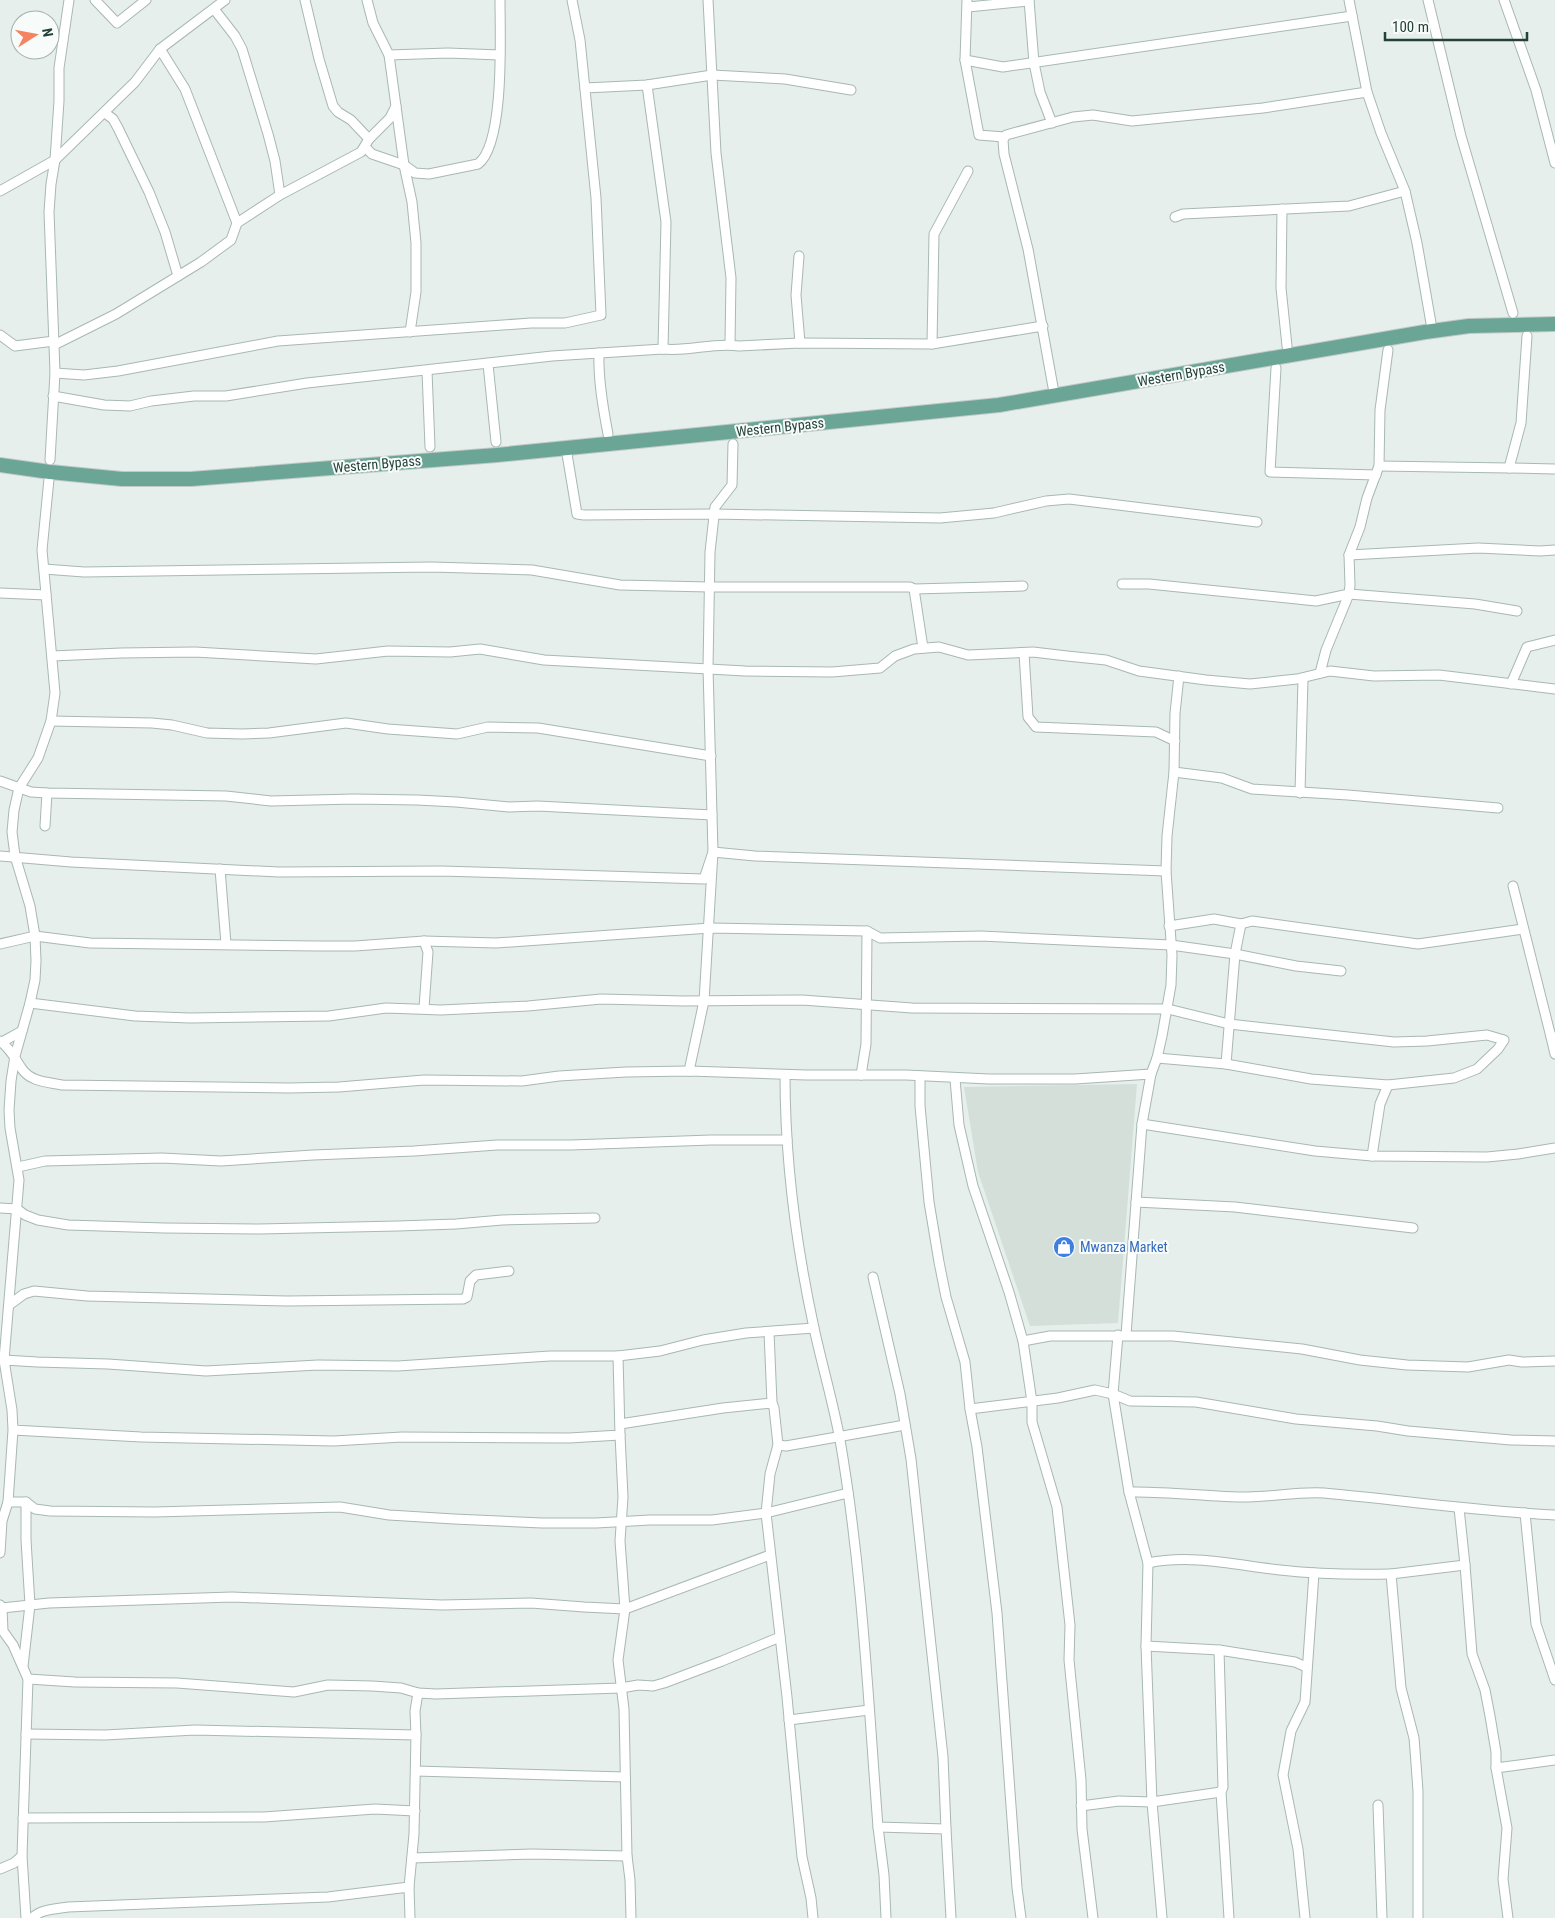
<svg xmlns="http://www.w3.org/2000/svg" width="1555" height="1918" font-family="'Roboto Condensed',sans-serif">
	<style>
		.built { fill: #d4dfda }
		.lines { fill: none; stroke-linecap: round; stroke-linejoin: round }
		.street-casing { stroke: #a8b8b2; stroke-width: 11 }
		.primary-casing { stroke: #c2cac8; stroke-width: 16 }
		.street { stroke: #fff; stroke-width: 9 }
		.primary { stroke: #6aa596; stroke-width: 14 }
		.labels { text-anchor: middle; stroke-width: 4; stroke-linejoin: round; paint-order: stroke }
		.street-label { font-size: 14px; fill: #24423a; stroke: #f7fbf9 }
		.shop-label { font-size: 14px; fill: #366cbe; stroke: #f7fbf9; text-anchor: start }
	</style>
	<rect width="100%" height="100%" fill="#e6efeb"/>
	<path class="built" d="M1137,1084L1118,1323L1030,1326L978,1172L964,1087Z"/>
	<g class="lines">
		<g class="street-casing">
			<g id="street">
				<path d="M69,0L59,68V101L55,160L51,184L49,212L54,345L116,314L201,262L231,240L237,223L280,195L361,152L369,139L390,118L396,106"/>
				<path d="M95,0L117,23L146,0"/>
				<path d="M305,0L319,59L333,106L338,112L351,120L369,139"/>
				<path d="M367,0L373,23L389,55L404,165L412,202L416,243V292L410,332"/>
				<path d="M708,0L716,153L731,278L730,344"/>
				<path d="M967,0L965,60L979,135L1004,137"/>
				<path d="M1029,0L1034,63L1040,92L1052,123"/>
				<path d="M1349,0L1367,92"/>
				<path d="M1428,0L1461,136L1513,313"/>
				<path d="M1504,0L1536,90L1555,163"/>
				<path d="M968,7L1029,1"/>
				<path d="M214,9L235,36L242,49L268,134L275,161L280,195"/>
				<path d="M160,49L185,89L237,223"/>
				<path d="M389,55L448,53L500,55"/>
				<path d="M965,60L1003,67L1352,16"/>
				<path d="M647,85L666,222L663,349"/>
				<path d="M585,88L647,85L712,75L785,79L851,90"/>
				<path d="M105,113L113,119L118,128L149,192L165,232L178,276"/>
				<path d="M365,147L372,154L404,165L415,173L429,174L478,164C505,144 500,34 500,0"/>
				<path d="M0,191L55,160L135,82L160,49L225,0"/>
				<path d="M1282,209L1281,288L1287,346"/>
				<path d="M1175,217L1183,214L1349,206L1405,191"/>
				<path d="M799,256L796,295L800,343"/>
				<path d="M0,335L15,346L54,341"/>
				<path d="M932,344L934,234L968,171"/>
				<path d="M599,353C598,380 603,408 608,434"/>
				<path d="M488,364L496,442"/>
				<path d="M1276,368L1270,472L1376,475"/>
				<path d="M427,371L430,447"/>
				<path d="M55,373L84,375L118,371L278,341L531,323H565L601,315L596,198L580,40L572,0"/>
				<path d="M1053,387L1028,249L1004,154L1003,140L1006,135L1073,117L1093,115L1132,121L1263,108L1367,92L1381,133L1405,191L1417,243L1431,323"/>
				<path d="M53,396L104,405L130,406L151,401L194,396H226L307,383L552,356L663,349C688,352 714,342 739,346L800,343L932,344L1043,326"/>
				<path d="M566,448L577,514L584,515L714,514L940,518L994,513L1046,501L1069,499L1257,522"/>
				<path d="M50,460L55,373L54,345"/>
				<path d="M1379,466L1509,468L1521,423L1527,336"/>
				<path d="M1509,468L1555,469"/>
				<path d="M1349,555L1478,548L1540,551L1555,550"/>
				<path d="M44,569L84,572L431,567L532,570L620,585L709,587H910L914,589L1023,586"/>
				<path d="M1122,584H1149L1316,601L1349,594L1475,604L1517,611"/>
				<path d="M914,589L923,648"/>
				<path d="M0,593L46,595"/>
				<path d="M1024,653L1028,717L1036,727L1156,732L1175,741"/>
				<path d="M52,656L121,653L195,652L316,659L388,651L450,652L480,649L544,660L745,671L832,672L880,668L895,656L914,649L939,647L968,655L1033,652L1067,656L1106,660L1139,671L1206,680L1250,684L1297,679L1330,671L1374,676L1439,675L1555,689"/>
				<path d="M1320,673L1326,650L1349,594L1350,585L1349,555L1360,527L1367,498L1379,466L1380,410L1388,350"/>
				<path d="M1511,684L1527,647L1555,640"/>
				<path d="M51,721L152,723L172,725L207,733L242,734L269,733L346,723L388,729L457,734L488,727L538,728L711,756"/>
				<path d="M1174,772L1222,778L1252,789L1348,795L1498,808"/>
				<path d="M0,781L31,792L47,793L226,796L271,801L354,799L417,800L456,802L509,807L538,806L712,815"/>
				<path d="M1300,793L1303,678"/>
				<path d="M45,826L47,793"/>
				<path d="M0,856L71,862L279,872L441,871L704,879L713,852L755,856L1166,871"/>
				<path d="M220,869L226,944"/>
				<path d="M1513,886L1551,1037"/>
				<path d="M1169,926L1214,919L1241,924L1252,921L1418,944L1523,929"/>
				<path d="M424,941L496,943L710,928L867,931L880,938L981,936L1171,945L1235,954L1296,966L1341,971"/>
				<path d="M0,944L35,936L90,943L318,946H355L424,941L428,952L424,1008"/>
				<path d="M30,1003L135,1016L190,1018L329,1016L386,1008L441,1010L528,1006L601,999L684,1001L802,1000L912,1008L1168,1009L1229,1024L1394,1042L1427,1041L1487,1035L1504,1040L1498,1049L1477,1069L1454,1078L1388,1085L1311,1079L1226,1064L1157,1058"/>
				<path d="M1555,1037H1551L1555,1054"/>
				<path d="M0,1041C11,1049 15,1059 22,1069C31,1082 48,1082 62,1085L288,1088L339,1087L424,1080L522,1081L559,1076L626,1072L689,1071L806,1075H906L989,1079H1075L1151,1074L1142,1124L1126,1335"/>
				<path d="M2,1042L22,1031"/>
				<path d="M1226,1064L1235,954L1241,924"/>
				<path d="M689,1071L704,1001L713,852L708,668L710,552L715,507L732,485L733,444"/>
				<path d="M1151,1074L1157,1058L1162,1036L1171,985L1172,955L1166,871L1167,836L1174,772L1175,713L1179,676"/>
				<path d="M785,1075C785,1160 796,1245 814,1328C822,1365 833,1402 840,1440C862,1567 868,1697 878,1827L946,1829L951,1918"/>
				<path d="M861,1075L866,1044L867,931"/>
				<path d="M920,1076V1106L929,1202L939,1262L946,1297L965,1362L970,1409L977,1447L997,1613L1017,1888L1021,1918"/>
				<path d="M955,1079L959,1125L973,1186L1009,1292L1023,1341L1032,1402V1422L1057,1507L1070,1625L1069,1660L1081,1780L1082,1829L1093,1918"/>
				<path d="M1142,1124L1315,1151L1372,1156L1487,1157L1518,1154L1555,1148"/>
				<path d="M1372,1156L1380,1104L1388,1085"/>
				<path d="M18,1167L45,1161L162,1158L221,1161L313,1155L414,1151L497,1145H571L711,1140H787"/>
				<path d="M1136,1202L1235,1207L1413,1228"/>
				<path d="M0,1208L17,1209L25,1215L38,1220L68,1225L164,1228L259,1229L398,1226L456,1224L502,1220L595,1218"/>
				<path d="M873,1277L900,1394L911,1459L943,1757L946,1829"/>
				<path d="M9,1305L24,1294L34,1291L87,1296L287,1301L463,1299L467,1297L470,1281L476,1275L509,1271"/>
				<path d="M769,1332L772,1403L774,1408L778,1445L770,1474L766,1513L787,1697L802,1857L811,1898L813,1918"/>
				<path d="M1118,1335L1113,1394L1129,1492L1148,1563L1146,1646L1152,1802L1162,1918"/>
				<path d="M1023,1341L1050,1336H1173L1302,1349L1360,1360L1407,1365L1468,1367L1509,1360L1522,1362L1555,1361"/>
				<path d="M618,1356L660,1351L703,1340L746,1333L814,1328"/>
				<path d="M0,1359L4,1360L19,1180L10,1128L9,1110L11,1081L15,1056L30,1003L35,980L36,961L35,936L30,906L15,856L12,832L14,810L19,788L38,758L51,721L55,693L42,550L49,479"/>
				<path d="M970,1409L1058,1398L1095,1390L1113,1394L1130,1401L1196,1402L1296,1419L1377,1426L1408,1431L1511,1440L1555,1441"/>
				<path d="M620,1424L723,1408L772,1403"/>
				<path d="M620,1435L623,1497L620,1541L625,1609L618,1660L624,1709L627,1856L630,1880L631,1918"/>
				<path d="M778,1445L786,1446L905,1425"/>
				<path d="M1129,1492C1169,1491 1208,1497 1248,1497C1271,1497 1301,1491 1324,1493C1401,1500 1477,1511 1555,1515"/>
				<path d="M8,1502H26L35,1509L50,1511L155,1512L340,1507L389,1515L454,1519L542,1523H596L650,1520H712L766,1513L848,1493"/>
				<path d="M1459,1508L1465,1565L1472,1654L1485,1690L1490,1716L1496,1752V1768L1507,1828L1503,1879L1508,1918"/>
				<path d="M1525,1513L1536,1624L1555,1680"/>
				<path d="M0,1553L2,1521L8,1502L13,1430L12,1410L4,1360L37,1362L108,1364L206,1371L318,1365L398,1366L550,1356H618L620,1435L569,1438L402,1437L334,1441L141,1437L13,1430"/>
				<path d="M1148,1563C1191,1554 1236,1565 1280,1570C1317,1574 1354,1575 1391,1574"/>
				<path d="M0,1605L2,1608L3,1631L13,1645L28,1679L22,1856L26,1918"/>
				<path d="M2,1608L49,1603L232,1597L442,1605L531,1603L584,1607L625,1609L770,1555"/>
				<path d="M1146,1646L1219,1650L1295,1662L1306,1667"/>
				<path d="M1219,1650L1223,1787L1221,1792L1229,1918"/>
				<path d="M23,1666L30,1605L26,1540V1502"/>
				<path d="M28,1679L75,1682L177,1683L294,1692L328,1685L372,1686L401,1688L418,1693L436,1694L621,1688L638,1685L653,1686L664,1683L722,1661L780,1637"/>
				<path d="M789,1720L869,1710"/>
				<path d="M26,1734L105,1735L195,1730L416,1735L414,1834L409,1887"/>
				<path d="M416,1735L415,1711L418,1693"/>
				<path d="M1496,1768L1555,1760"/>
				<path d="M416,1771L625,1777"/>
				<path d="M1378,1805L1382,1918"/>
				<path d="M1081,1806L1119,1801L1152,1802L1221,1792"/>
				<path d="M23,1818L264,1817L375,1809L415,1811"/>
				<path d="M878,1827L884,1875L886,1918"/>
				<path d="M412,1858L532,1854L627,1856"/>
				<path d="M0,1869L14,1863L22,1856"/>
				<path d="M32,1918C41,1909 55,1909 68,1907L328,1897L409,1887L410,1918"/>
				<path d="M1305,1918L1298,1849L1283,1775L1291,1731L1305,1702L1314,1573"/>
				<path d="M1418,1918V1791L1415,1750L1414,1738L1401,1688L1391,1574L1465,1565"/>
			</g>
		</g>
		<g class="primary-casing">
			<path id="primary" d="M0,465L50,472L122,479H191L497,455L999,405L1425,332L1469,326L1555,324"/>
		</g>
		<use href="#street" class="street"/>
		<use href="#primary" class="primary"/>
	</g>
	<defs>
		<g id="shop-disc" transform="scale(1.125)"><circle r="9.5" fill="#3f7fe0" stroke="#f7fbf9"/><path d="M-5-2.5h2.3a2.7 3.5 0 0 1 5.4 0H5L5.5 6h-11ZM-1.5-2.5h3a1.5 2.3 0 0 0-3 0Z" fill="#fff"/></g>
	</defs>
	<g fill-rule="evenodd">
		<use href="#shop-disc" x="1064" y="1247"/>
	</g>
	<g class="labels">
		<g class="street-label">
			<text transform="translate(1181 374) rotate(-10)" y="5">Western Bypass</text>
			<text transform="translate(780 427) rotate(-6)" y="5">Western Bypass</text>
			<text transform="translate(377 464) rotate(-5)" y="5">Western Bypass</text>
		</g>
		<g class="shop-label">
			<text x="1080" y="1252">Mwanza Market</text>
		</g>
	</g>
	<g transform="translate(35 35) rotate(79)"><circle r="24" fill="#f7fbf9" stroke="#a3b1ad"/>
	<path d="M0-4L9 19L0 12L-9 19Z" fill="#f4845f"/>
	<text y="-8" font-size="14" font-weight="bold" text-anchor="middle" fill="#24423a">N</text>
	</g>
	<path d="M1385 32v8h142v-8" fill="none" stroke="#24423a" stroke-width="2.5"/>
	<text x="1392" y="32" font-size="15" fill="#24423a" stroke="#f7fbf9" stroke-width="4" paint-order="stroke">100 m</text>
</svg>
